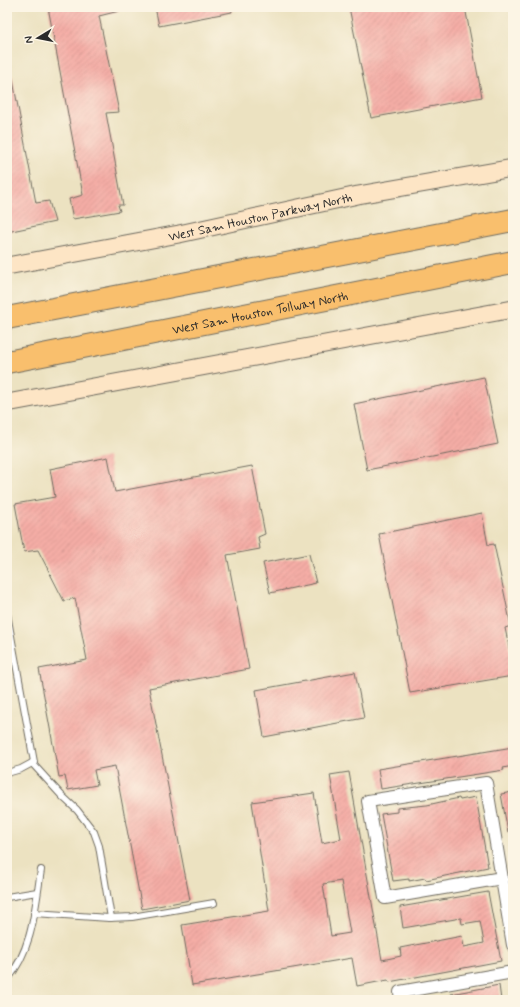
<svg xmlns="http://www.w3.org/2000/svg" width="520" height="1007" font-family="Mynerve,sans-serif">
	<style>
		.building { fill: url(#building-hatch); fill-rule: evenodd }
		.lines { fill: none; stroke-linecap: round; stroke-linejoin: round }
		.lane-casing { stroke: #6f6b60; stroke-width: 8 }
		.street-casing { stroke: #6f6b60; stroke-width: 14 }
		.secondary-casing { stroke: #6f6b60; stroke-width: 19 }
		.highway-casing { stroke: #6f6b60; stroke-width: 24 }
		.lane { stroke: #fff; stroke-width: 6 }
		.street { stroke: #fff; stroke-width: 12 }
		.secondary { stroke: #fde5c5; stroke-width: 17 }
		.highway { stroke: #f9bf6d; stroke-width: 22 }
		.labels { text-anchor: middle; stroke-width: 3.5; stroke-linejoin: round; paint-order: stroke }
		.street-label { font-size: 13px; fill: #2b2b2b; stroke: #fcf5e5 }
	</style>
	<defs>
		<pattern id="building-hatch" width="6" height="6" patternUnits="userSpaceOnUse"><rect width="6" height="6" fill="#f5ada6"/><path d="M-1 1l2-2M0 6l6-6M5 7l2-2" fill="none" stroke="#d2958f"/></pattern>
	</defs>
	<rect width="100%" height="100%" fill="#fcf5e5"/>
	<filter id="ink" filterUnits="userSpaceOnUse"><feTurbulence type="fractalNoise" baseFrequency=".025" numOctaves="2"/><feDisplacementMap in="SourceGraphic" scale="8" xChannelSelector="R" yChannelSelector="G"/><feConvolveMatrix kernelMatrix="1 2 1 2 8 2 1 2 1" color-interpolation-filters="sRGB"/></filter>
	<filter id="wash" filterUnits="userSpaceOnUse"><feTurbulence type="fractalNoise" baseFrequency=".012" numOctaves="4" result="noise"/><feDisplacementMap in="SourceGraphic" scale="16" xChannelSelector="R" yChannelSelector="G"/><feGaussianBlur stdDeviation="0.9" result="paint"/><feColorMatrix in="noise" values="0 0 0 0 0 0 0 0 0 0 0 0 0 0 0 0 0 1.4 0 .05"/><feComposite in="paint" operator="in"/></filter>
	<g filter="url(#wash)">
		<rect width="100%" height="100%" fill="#ece2c1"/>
		<g id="blocks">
			<g class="building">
				<path d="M48,7H119V11L99,16L119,112L106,113L123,205H118L120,211L73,219L69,199L83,195Z"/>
				<path d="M155,7H231L232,12L159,26Z"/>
				<path d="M349,7H465L482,97L371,118Z"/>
				<path d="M12,75L36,203L49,201L55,222L7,232V76Z"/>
				<path d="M484,377L498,444L367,470L354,404Z"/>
				<path d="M108,457L115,492L252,466L265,534L258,537L260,549L227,555L249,669L149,688L190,900L142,909L115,766L94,770L97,785L68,790L65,776L59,777L39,669L87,660L75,598L64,601L38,550L24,552L15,504L55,497L50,469Z"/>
				<path d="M482,513L488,545L494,544L511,626L505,628L513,666V676L410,693L379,534Z"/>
				<path d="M309,554L316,583L270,593L263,563Z"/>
				<path d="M355,672L364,718L264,737L256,690Z"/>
				<path d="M513,747V766L503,768L504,770L381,789L378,769Z"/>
				<path d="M349,772L382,960L401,956L400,948L462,936L464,947L484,943L480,921L462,924L461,918L403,928L400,907L488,892L501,961L389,982L388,980L357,986L352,958L192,985L182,925L269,911L252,802L314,793L322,843L341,839L330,775ZM341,881L350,933L331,936L323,884Z"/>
				<path d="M513,792V831L508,832L501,794Z"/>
				<path d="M476,797L488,867L426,880L425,878L409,881V879L393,881L381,814L397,812V808L427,805L459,798L460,800Z"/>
				<path d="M499,985L501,1000H451V994Z"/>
			</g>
		</g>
	</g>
	<g filter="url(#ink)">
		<use href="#blocks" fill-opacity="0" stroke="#6f6b60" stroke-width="1"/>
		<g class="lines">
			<g class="lane-casing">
				<g id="lane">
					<path d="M7,614L34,762L21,769L7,773"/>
					<path d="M32,763L62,796L77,810L94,832L99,846L111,918"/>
					<path d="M7,897L37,892"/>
					<path d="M34,913L109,918L132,917L214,903"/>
					<path d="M7,980C33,949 35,908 41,870"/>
				</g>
			</g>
			<g class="street-casing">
				<g id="street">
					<path d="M502,878L385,898L368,801L486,783L513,945"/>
					<path d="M401,1000L400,992L513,972"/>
				</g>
			</g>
			<g class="secondary-casing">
				<g id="secondary">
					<path id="s1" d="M7,266L179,234L358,195L513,168"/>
					<path d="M7,403L513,309"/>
				</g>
			</g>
			<g class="highway-casing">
				<g id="highway">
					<path d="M7,318L513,220"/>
					<path id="s2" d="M7,362L513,262"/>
				</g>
			</g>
			<use href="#lane" class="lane"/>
			<use href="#street" class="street"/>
			<use href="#secondary" class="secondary"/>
			<use href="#highway" class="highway"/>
		</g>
	</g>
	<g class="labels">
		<g class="street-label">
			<text dy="5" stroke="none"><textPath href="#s1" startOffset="258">West Sam Houston Parkway North</textPath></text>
			<text dy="5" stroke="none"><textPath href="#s2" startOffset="258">West Sam Houston Tollway North</textPath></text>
		</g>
	</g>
	<rect width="520" height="1007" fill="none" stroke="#fcf5e5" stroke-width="24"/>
	<g transform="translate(38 38) rotate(260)" stroke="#fcf5e5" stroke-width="3" paint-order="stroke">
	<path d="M0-3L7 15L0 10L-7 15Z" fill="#2b2b2b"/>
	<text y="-6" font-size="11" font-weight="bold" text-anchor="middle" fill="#2b2b2b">N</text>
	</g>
</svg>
